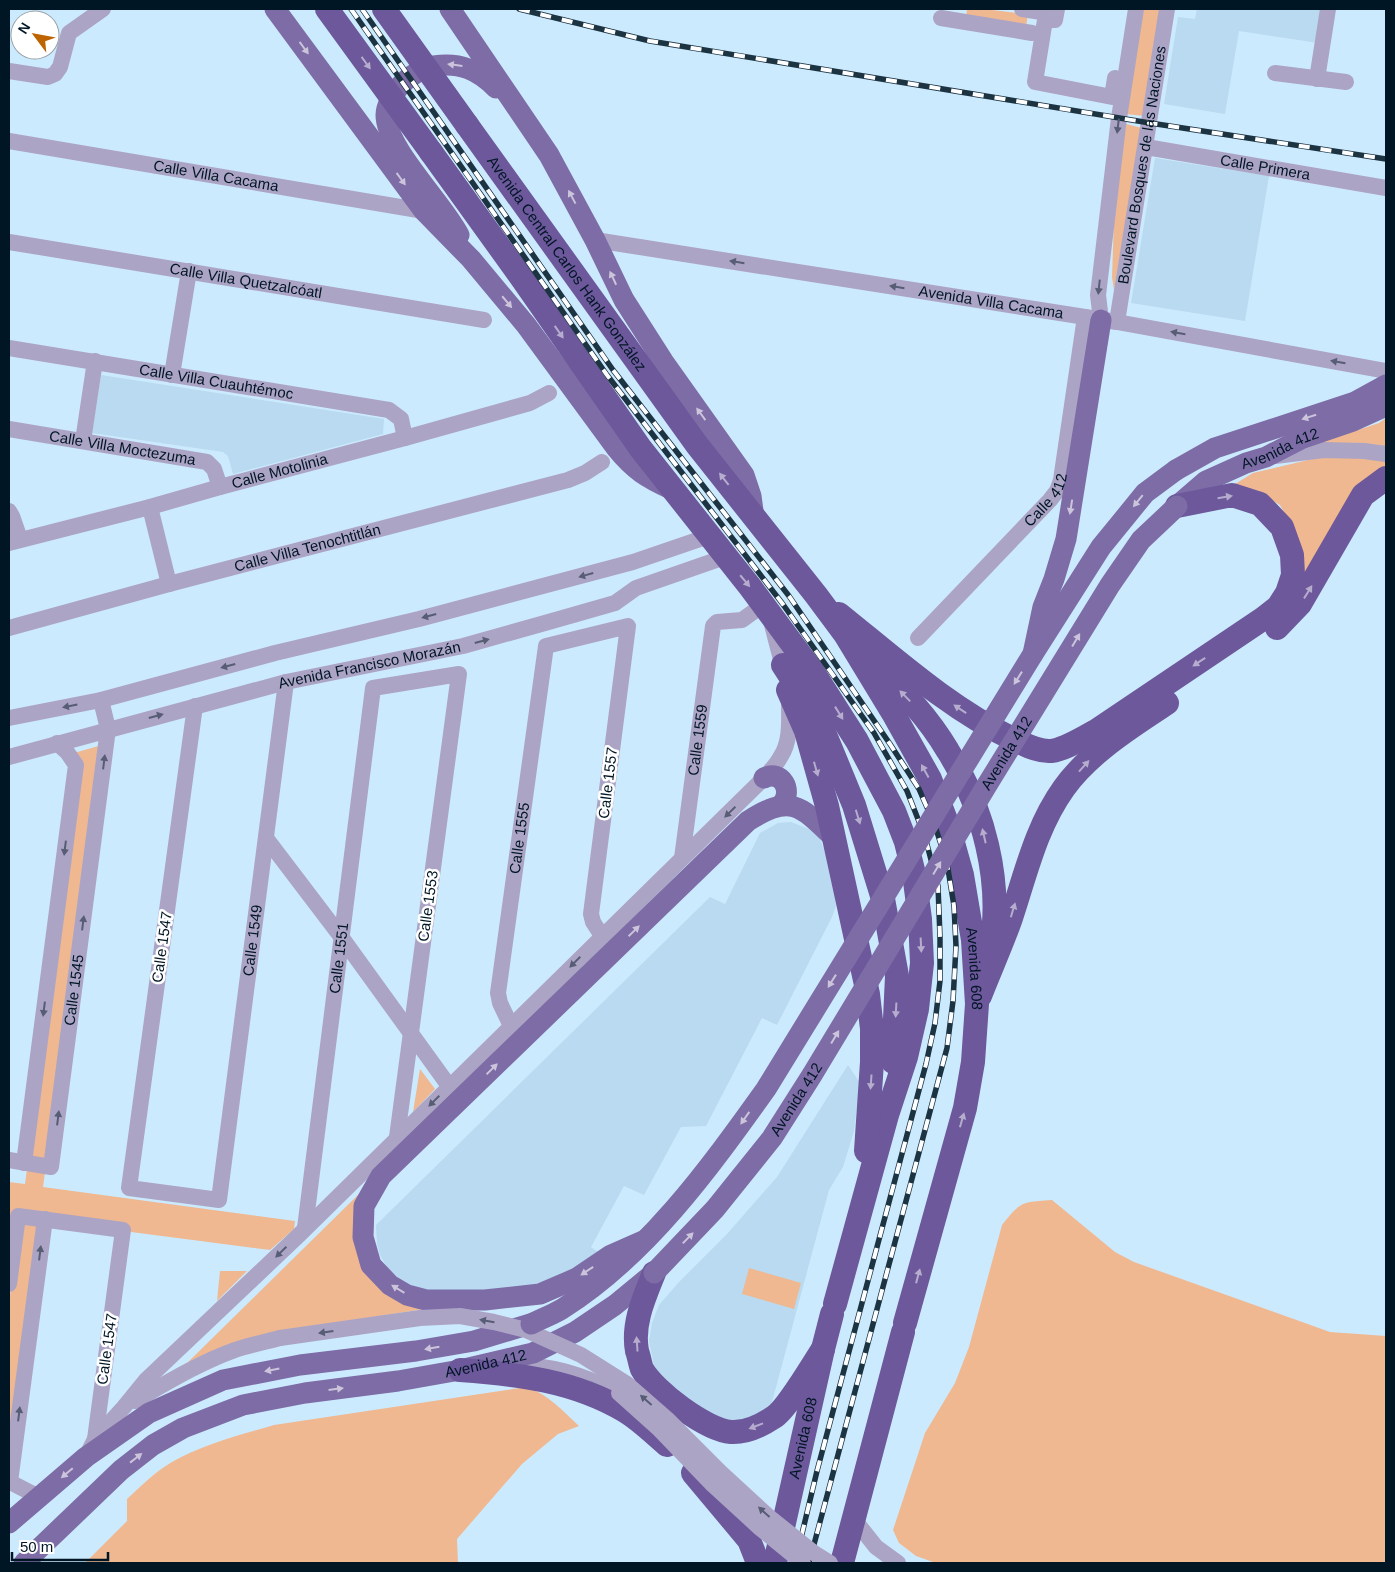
<svg xmlns="http://www.w3.org/2000/svg" width="1395" height="1572" font-family="Arial,sans-serif">
	<style>
		.built { fill: #b9daf0 }
		.green { fill: #efb891 }
		.lines { fill: none; stroke-linecap: round; stroke-linejoin: round }
		.minor { stroke: #aca4c5; stroke-width: 16 }
		.major { stroke: #7d6ca6; stroke-width: 21 }
		.highway { stroke: #6c589b; stroke-width: 24 }
		.rail-casing { stroke: #1c3342; stroke-width: 5.5 }
		.rail { stroke: #fff; stroke-width: 4; stroke-dasharray: 11; stroke-linecap: butt }
		.minor-bridge { stroke: #aca4c5; stroke-width: 16 }
		.major-bridge { stroke: #7d6ca6; stroke-width: 21 }
		.highway-bridge { stroke: #6c589b; stroke-width: 24 }
		.oneway { fill: #cbc4db }
		.oneway2 { fill: #b6accd }
		.oneway3 { fill: #565d74 }
		.labels { text-anchor: middle; stroke-width: 5; stroke-linejoin: round; paint-order: stroke }
		.street-label { font-size: 15px; fill: #001624; stroke: #fff }
	</style>
	<rect width="100%" height="100%" fill="#cceafe"/>
	<g class="built">
		<path d="M1197,9H1323L1318,43L1239,31L1225,114L1164,104L1178,17L1195,19Z"/>
		<path d="M1155,158L1269,176L1245,321L1131,303Z"/>
		<path d="M101,375L384,419L383,434L233,474L228,456L223,452L92,433Z"/>
		<path d="M791,822L809,829L819,837L833,871L836,906L832,917L777,1025L762,1018L706,1126L681,1127L644,1195L624,1186L591,1247L598,1252L578,1272L543,1285L495,1291L428,1294L410,1287L397,1277L387,1267L380,1255L377,1244L376,1225L710,897L725,904L760,833L778,823Z"/>
		<path d="M848,1065L860,1083L854,1131L843,1167L829,1190L768,1417L750,1424L715,1421L668,1388L654,1366L649,1341L652,1323L659,1305L679,1282L727,1234L777,1177Z"/>
	</g>
	<g class="green">
		<path d="M967,9H983L1028,14L1026,27L966,19Z"/>
		<path d="M1142,9H1161L1145,116L1125,114Z"/>
		<path d="M1126,124L1142,128L1114,290L1112,277L1114,219Z"/>
		<path d="M1386,418V447L1310,446L1379,423Z"/>
		<path d="M1325,456L1386,460V471L1304,585L1297,536L1280,505L1255,490L1230,487L1253,473Z"/>
		<path d="M102,745L43,1187L295,1221L294,1229L270,1250L39,1220L9,1445V1303L20,1217L9,1215V1182L25,1184L80,765L74,753Z"/>
		<path d="M420,1069L435,1089L413,1112Z"/>
		<path d="M363,1190L360,1243L424,1309L280,1332L183,1367Z"/>
		<path d="M1052,1200L1115,1252L1134,1262L1330,1332L1386,1336V1563H936L916,1556L899,1543L893,1530L925,1433L955,1383L969,1347L1002,1225C1021,1201 1022,1202 1052,1200Z"/>
		<path d="M749,1268L801,1283L794,1309L742,1294Z"/>
		<path d="M220,1271H247L217,1301Z"/>
		<path d="M526,1387C548,1394 562,1410 579,1426L558,1434L522,1464L457,1539L458,1563H85L127,1521V1499C141,1486 156,1471 172,1462C203,1444 240,1435 274,1425Z"/>
	</g>
	<g class="lines">
		<g class="minor">
			<path d="M1022,9L1048,13"/>
			<path d="M1057,9L1055,20H1045L1035,82L1112,97L1115,78"/>
			<path d="M941,18L1032,33"/>
			<path d="M9,71L48,77L55,74L60,67L69,33L103,9"/>
			<path d="M1275,73L1346,82"/>
			<path d="M1317,79L1328,9"/>
			<path id="s1" d="M9,141L424,211"/>
			<path id="s2" d="M1146,147L1386,188"/>
			<path id="s3" d="M595,240L1117,322L1386,371"/>
			<path id="s4" d="M9,242L484,320"/>
			<path d="M1101,320L1098,295L1119,118L1136,9"/>
			<path id="s5" d="M1117,322L1167,9"/>
			<path id="s6" d="M9,348L389,410L401,419L405,438"/>
			<path d="M172,375L189,271"/>
			<path id="s7" d="M9,429L207,462L214,469L220,487"/>
			<path d="M83,441L95,361"/>
			<path d="M1275,456L1324,450L1364,451L1386,454"/>
			<path d="M150,507L169,584"/>
			<path d="M9,511L12,516L20,539"/>
			<path id="s8" d="M9,543L150,507L220,487L405,438L530,403L549,393"/>
			<path d="M771,621L785,675"/>
			<path id="s9" d="M9,628L169,584L568,480L585,473L602,462"/>
			<path id="s10" d="M918,638L1050,500L1057,491L1061,480L1085,317"/>
			<path id="s11" d="M195,706L129,1188L219,1200L286,682"/>
			<path d="M9,718L101,700L275,653L419,619L633,562L709,536"/>
			<path id="s12" d="M9,757L286,682L463,646L552,621L615,603L636,588L725,557"/>
			<path d="M266,838L342,938L449,1086"/>
			<path id="s13" d="M682,858L713,626L717,622L742,620L763,605"/>
			<path id="s14" d="M511,1026L500,1003L498,993L546,646L628,626L591,914L593,922L602,936"/>
			<path id="s15" d="M9,1160L51,1167L108,729L101,700"/>
			<path d="M24,1163L76,765L67,752L57,743"/>
			<path id="s16" d="M305,1228L373,688L459,674L397,1137"/>
			<path d="M9,1284L18,1216L123,1230L95,1439"/>
			<path d="M509,1364C552,1365 581,1374 619,1393"/>
			<path d="M135,1401C168,1382 199,1363 235,1350C250,1345 265,1342 280,1338"/>
			<path d="M87,1455L95,1439L124,1407L146,1380L299,1235L764,778C770,771 777,764 781,756C791,741 789,719 789,701"/>
			<path d="M39,1497L10,1482L45,1219"/>
			<path d="M853,1518L876,1547L898,1563"/>
		</g>
		<g class="major">
			<path d="M275,9L424,211L471,259L526,325L617,449C634,470 647,478 671,489"/>
			<path d="M450,9L549,155L595,240L624,300L663,361L744,475L751,496L754,518"/>
			<path d="M459,235C442,202 386,148 386,115C386,106 393,94 399,87C409,76 420,69 434,66C460,62 478,70 496,88"/>
			<path d="M1176,470L1215,448L1355,402L1386,385"/>
			<path id="s17" d="M1177,506L1206,481L1246,463L1266,457L1303,438L1353,421L1386,406"/>
			<path d="M1033,654L1043,607L1054,579L1066,539L1101,320"/>
			<path d="M764,778C782,769 793,791 782,804"/>
			<path d="M645,1240L611,1255L577,1278L540,1294L485,1300H426L407,1295L390,1285L371,1265L363,1237L364,1206L381,1176L748,821C790,794 800,805 833,837"/>
			<path d="M9,1523L86,1457L149,1413L223,1380L300,1365L416,1351L474,1341L530,1324"/>
			<path id="s18" d="M24,1563L121,1470L153,1445L183,1428L243,1405L305,1393L398,1381L460,1370L533,1353L575,1332L615,1305L654,1273"/>
		</g>
		<g class="highway">
			<path id="s19" d="M467,125L697,445L816,595L845,634L893,713L930,779L948,825L962,875L973,940L977,1004L973,1062L965,1108L905,1323"/>
			<path d="M431,152L521,277L641,449L751,588L813,672L857,741L894,811L906,842L914,874L920,919L922,963L917,1009L906,1057L887,1115L835,1304"/>
			<path d="M839,614C895,659 950,709 1015,740C1026,745 1038,752 1051,751C1066,749 1082,738 1096,731L1264,618L1278,607L1287,593L1293,575L1292,555L1282,527L1260,504L1232,495L1177,506"/>
			<path d="M1277,628L1300,604L1363,495L1386,478"/>
			<path d="M783,665L819,720L854,805L883,899L897,976L893,1062"/>
			<path d="M873,665C902,689 929,719 948,751C983,807 1003,881 991,947"/>
			<path d="M788,690L806,731L827,806L868,994L872,1029V1062L866,1151"/>
			<path d="M980,996C990,970 1002,944 1011,918C1026,873 1036,827 1064,788C1089,753 1132,726 1167,703"/>
			<path d="M654,1273C644,1298 632,1324 637,1351C639,1356 640,1364 642,1369C654,1391 706,1430 731,1432C745,1433 762,1425 774,1417C787,1409 813,1364 823,1349"/>
			<path d="M460,1370C518,1374 575,1381 625,1411C640,1420 654,1434 667,1445"/>
			<path d="M693,1473L749,1540L758,1563"/>
			<path id="s20" d="M775,1563L823,1349L832,1314"/>
			<path d="M842,1563L903,1332"/>
		</g>
		<g class="rail-casing">
			<g id="rail">
				<path d="M351,9L607,375L782,603L874,733L907,791L925,837L938,886L940,937V981L935,1023L926,1064L817,1471L795,1563"/>
				<path d="M362,9L613,370L789,596L890,744L919,789L935,826L947,863L954,906L956,946L953,1001L947,1048L809,1563"/>
				<path d="M519,9L650,41L1150,123L1386,159"/>
			</g>
		</g>
		<use href="#rail" class="rail"/>
		<g class="minor-bridge">
			<path d="M280,1338L420,1318L460,1316L494,1322L526,1330L581,1355L627,1384L667,1419L720,1472L769,1517L814,1553L830,1563"/>
			<path d="M619,1393L658,1428L711,1483L760,1528L803,1563"/>
		</g>
		<g class="major-bridge">
			<path id="s21" d="M654,1273L715,1209L772,1138L812,1075L987,785L1110,585L1141,540L1177,506"/>
			<path d="M531,1324C541,1319 552,1315 562,1309C647,1255 708,1170 766,1089L1033,654L1101,547L1145,493L1176,470"/>
		</g>
		<g class="highway-bridge">
			<path d="M327,9L431,152"/>
			<path d="M384,9L467,125"/>
		</g>
	</g>
	<defs><path id="oneway-solid" d="M-6-.8H1V-3.2L6.5 0L1 3.2V.8H-6Z" transform="scale(1.25)"/></defs>
	<g class="oneway">
		<use href="#oneway-solid" transform="translate(304 48) rotate(54)"/>
		<use href="#oneway-solid" transform="translate(455 65) rotate(-173)"/>
		<use href="#oneway-solid" transform="translate(401 179) rotate(54)"/>
		<use href="#oneway-solid" transform="translate(572 197) rotate(-118)"/>
		<use href="#oneway-solid" transform="translate(613 278) rotate(-115)"/>
		<use href="#oneway-solid" transform="translate(507 302) rotate(50)"/>
		<use href="#oneway-solid" transform="translate(701 414) rotate(-126)"/>
		<use href="#oneway-solid" transform="translate(1309 417) rotate(162)"/>
		<use href="#oneway-solid" transform="translate(1138 501) rotate(129)"/>
		<use href="#oneway-solid" transform="translate(1071 507) rotate(99)"/>
		<use href="#oneway-solid" transform="translate(1076 640) rotate(-59)"/>
		<use href="#oneway-solid" transform="translate(1018 678) rotate(122)"/>
		<use href="#oneway-solid" transform="translate(937 868) rotate(-59)"/>
		<use href="#oneway-solid" transform="translate(634 931) rotate(-44)"/>
		<use href="#oneway-solid" transform="translate(832 981) rotate(122)"/>
		<use href="#oneway-solid" transform="translate(835 1037) rotate(-59)"/>
		<use href="#oneway-solid" transform="translate(492 1069) rotate(-44)"/>
		<use href="#oneway-solid" transform="translate(745 1118) rotate(125)"/>
		<use href="#oneway-solid" transform="translate(688 1238) rotate(-46)"/>
		<use href="#oneway-solid" transform="translate(587 1271) rotate(146)"/>
		<use href="#oneway-solid" transform="translate(398 1289) rotate(-149)"/>
		<use href="#oneway-solid" transform="translate(432 1348) rotate(170)"/>
		<use href="#oneway-solid" transform="translate(272 1370) rotate(169)"/>
		<use href="#oneway-solid" transform="translate(336 1389) rotate(-7)"/>
		<use href="#oneway-solid" transform="translate(136 1458) rotate(-38)"/>
		<use href="#oneway-solid" transform="translate(67 1473) rotate(140)"/>
	</g>
	<g class="oneway2">
		<use href="#oneway-solid" transform="translate(366 63) rotate(54)"/>
		<use href="#oneway-solid" transform="translate(559 332) rotate(55)"/>
		<use href="#oneway-solid" transform="translate(724 479) rotate(-128)"/>
		<use href="#oneway-solid" transform="translate(1225 497) rotate(-9)"/>
		<use href="#oneway-solid" transform="translate(745 581) rotate(50)"/>
		<use href="#oneway-solid" transform="translate(1308 592) rotate(-58)"/>
		<use href="#oneway-solid" transform="translate(1199 662) rotate(146)"/>
		<use href="#oneway-solid" transform="translate(905 696) rotate(-134)"/>
		<use href="#oneway-solid" transform="translate(960 709) rotate(-146)"/>
		<use href="#oneway-solid" transform="translate(839 713) rotate(58)"/>
		<use href="#oneway-solid" transform="translate(1084 766) rotate(-48)"/>
		<use href="#oneway-solid" transform="translate(816 769) rotate(74)"/>
		<use href="#oneway-solid" transform="translate(925 771) rotate(-119)"/>
		<use href="#oneway-solid" transform="translate(858 817) rotate(73)"/>
		<use href="#oneway-solid" transform="translate(984 836) rotate(-103)"/>
		<use href="#oneway-solid" transform="translate(1013 910) rotate(-73)"/>
		<use href="#oneway-solid" transform="translate(921 945) rotate(87)"/>
		<use href="#oneway-solid" transform="translate(896 1010) rotate(93)"/>
		<use href="#oneway-solid" transform="translate(871 1082) rotate(94)"/>
		<use href="#oneway-solid" transform="translate(962 1120) rotate(-74)"/>
		<use href="#oneway-solid" transform="translate(918 1276) rotate(-75)"/>
		<use href="#oneway-solid" transform="translate(637 1344) rotate(-94)"/>
		<use href="#oneway-solid" transform="translate(756 1426) rotate(159)"/>
	</g>
	<g class="oneway3">
		<use href="#oneway-solid" transform="translate(1118 126) rotate(97)"/>
		<use href="#oneway-solid" transform="translate(737 262) rotate(-171)"/>
		<use href="#oneway-solid" transform="translate(897 287) rotate(-171)"/>
		<use href="#oneway-solid" transform="translate(1099 287) rotate(96)"/>
		<use href="#oneway-solid" transform="translate(1178 333) rotate(-170)"/>
		<use href="#oneway-solid" transform="translate(1338 362) rotate(-170)"/>
		<use href="#oneway-solid" transform="translate(586 575) rotate(164)"/>
		<use href="#oneway-solid" transform="translate(429 616) rotate(165)"/>
		<use href="#oneway-solid" transform="translate(482 641) rotate(-15)"/>
		<use href="#oneway-solid" transform="translate(228 666) rotate(165)"/>
		<use href="#oneway-solid" transform="translate(70 706) rotate(169)"/>
		<use href="#oneway-solid" transform="translate(156 716) rotate(-15)"/>
		<use href="#oneway-solid" transform="translate(104 762) rotate(-83)"/>
		<use href="#oneway-solid" transform="translate(730 812) rotate(136)"/>
		<use href="#oneway-solid" transform="translate(65 848) rotate(97)"/>
		<use href="#oneway-solid" transform="translate(83 923) rotate(-83)"/>
		<use href="#oneway-solid" transform="translate(575 962) rotate(135)"/>
		<use href="#oneway-solid" transform="translate(44 1009) rotate(97)"/>
		<use href="#oneway-solid" transform="translate(434 1101) rotate(135)"/>
		<use href="#oneway-solid" transform="translate(58 1118) rotate(-83)"/>
		<use href="#oneway-solid" transform="translate(281 1252) rotate(136)"/>
		<use href="#oneway-solid" transform="translate(40 1253) rotate(-83)"/>
		<use href="#oneway-solid" transform="translate(487 1321) rotate(-170)"/>
		<use href="#oneway-solid" transform="translate(326 1332) rotate(172)"/>
		<use href="#oneway-solid" transform="translate(646 1400) rotate(-139)"/>
		<use href="#oneway-solid" transform="translate(19 1414) rotate(-83)"/>
		<use href="#oneway-solid" transform="translate(764 1512) rotate(-138)"/>
	</g>
	<g class="labels">
		<g class="street-label">
			<text dy="5" stroke="none"><textPath href="#s5" startOffset="159">Boulevard Bosques de las Naciones</textPath></text>
			<text dy="5" stroke="none"><textPath href="#s2" startOffset="121">Calle Primera</textPath></text>
			<text dy="5" stroke="none"><textPath href="#s1" startOffset="210">Calle Villa Cacama</textPath></text>
			<text dy="5" stroke="none"><textPath href="#s19" startOffset="171">Avenida Central Carlos Hank González</textPath></text>
			<text dy="5" stroke="none"><textPath href="#s4" startOffset="240">Calle Villa Quetzalcóatl</textPath></text>
			<text dy="5" stroke="none"><textPath href="#s3" startOffset="401">Avenida Villa Cacama</textPath></text>
			<text dy="5" stroke="none"><textPath href="#s6" startOffset="210">Calle Villa Cuauhtémoc</textPath></text>
			<text dy="5" stroke="none"><textPath href="#s7" startOffset="115">Calle Villa Moctezuma</textPath></text>
			<text dy="5" stroke="none"><textPath href="#s17" startOffset="119">Avenida 412</textPath></text>
			<text dy="5" stroke="none"><textPath href="#s8" startOffset="280">Calle Motolinia</textPath></text>
			<text dy="5" stroke="none"><textPath href="#s10" startOffset="189">Calle 412</textPath></text>
			<text dy="5" stroke="none"><textPath href="#s9" startOffset="309">Calle Villa Tenochtitlán</textPath></text>
			<text dy="5" stroke="none"><textPath href="#s12" startOffset="372">Avenida Francisco Morazán</textPath></text>
			<text dy="5" stroke="none"><textPath href="#s13" startOffset="119">Calle 1559</textPath></text>
			<text dy="5" stroke="none"><textPath href="#s21" startOffset="630">Avenida 412</textPath></text>
			<text transform="translate(608 783) rotate(-83)" y="5">Calle 1557</text>
			<text dy="5" stroke="none"><textPath href="#s14" startOffset="192">Calle 1555</textPath></text>
			<text transform="translate(428 906) rotate(-82)" y="5">Calle 1553</text>
			<text dy="5" stroke="none"><textPath href="#s11" startOffset="839">Calle 1549</textPath></text>
			<text transform="translate(162 947) rotate(-82)" y="5">Calle 1547</text>
			<text dy="5" stroke="none"><textPath href="#s16" startOffset="272">Calle 1551</textPath></text>
			<text dy="5" stroke="none"><textPath href="#s19" startOffset="998">Avenida 608</textPath></text>
			<text dy="5" stroke="none"><textPath href="#s15" startOffset="221">Calle 1545</textPath></text>
			<text dy="5" stroke="none"><textPath href="#s21" startOffset="225">Avenida 412</textPath></text>
			<text transform="translate(107 1349) rotate(-82)" y="5">Calle 1547</text>
			<text dy="5" stroke="none"><textPath href="#s18" startOffset="520">Avenida 412</textPath></text>
			<text dy="5" stroke="none"><textPath href="#s20" startOffset="128">Avenida 608</textPath></text>
		</g>
	</g>
	<rect width="1395" height="1572" fill="none" stroke="#001624" stroke-width="20"/>
	<g transform="translate(35 35) rotate(302)"><circle r="24" fill="#ffffff" stroke="#99a2a7"/>
	<path d="M0-4L9 19L0 12L-9 19Z" fill="#bd6401"/>
	<text y="-8" font-size="14" font-weight="bold" text-anchor="middle" fill="#001624">N</text>
	</g>
	<path d="M12 1552v8h96v-8" fill="none" stroke="#001624" stroke-width="2.5"/>
	<text x="20" y="1552" font-size="15" fill="#001624" stroke="#ffffff" stroke-width="4" paint-order="stroke">50 m</text>
</svg>
